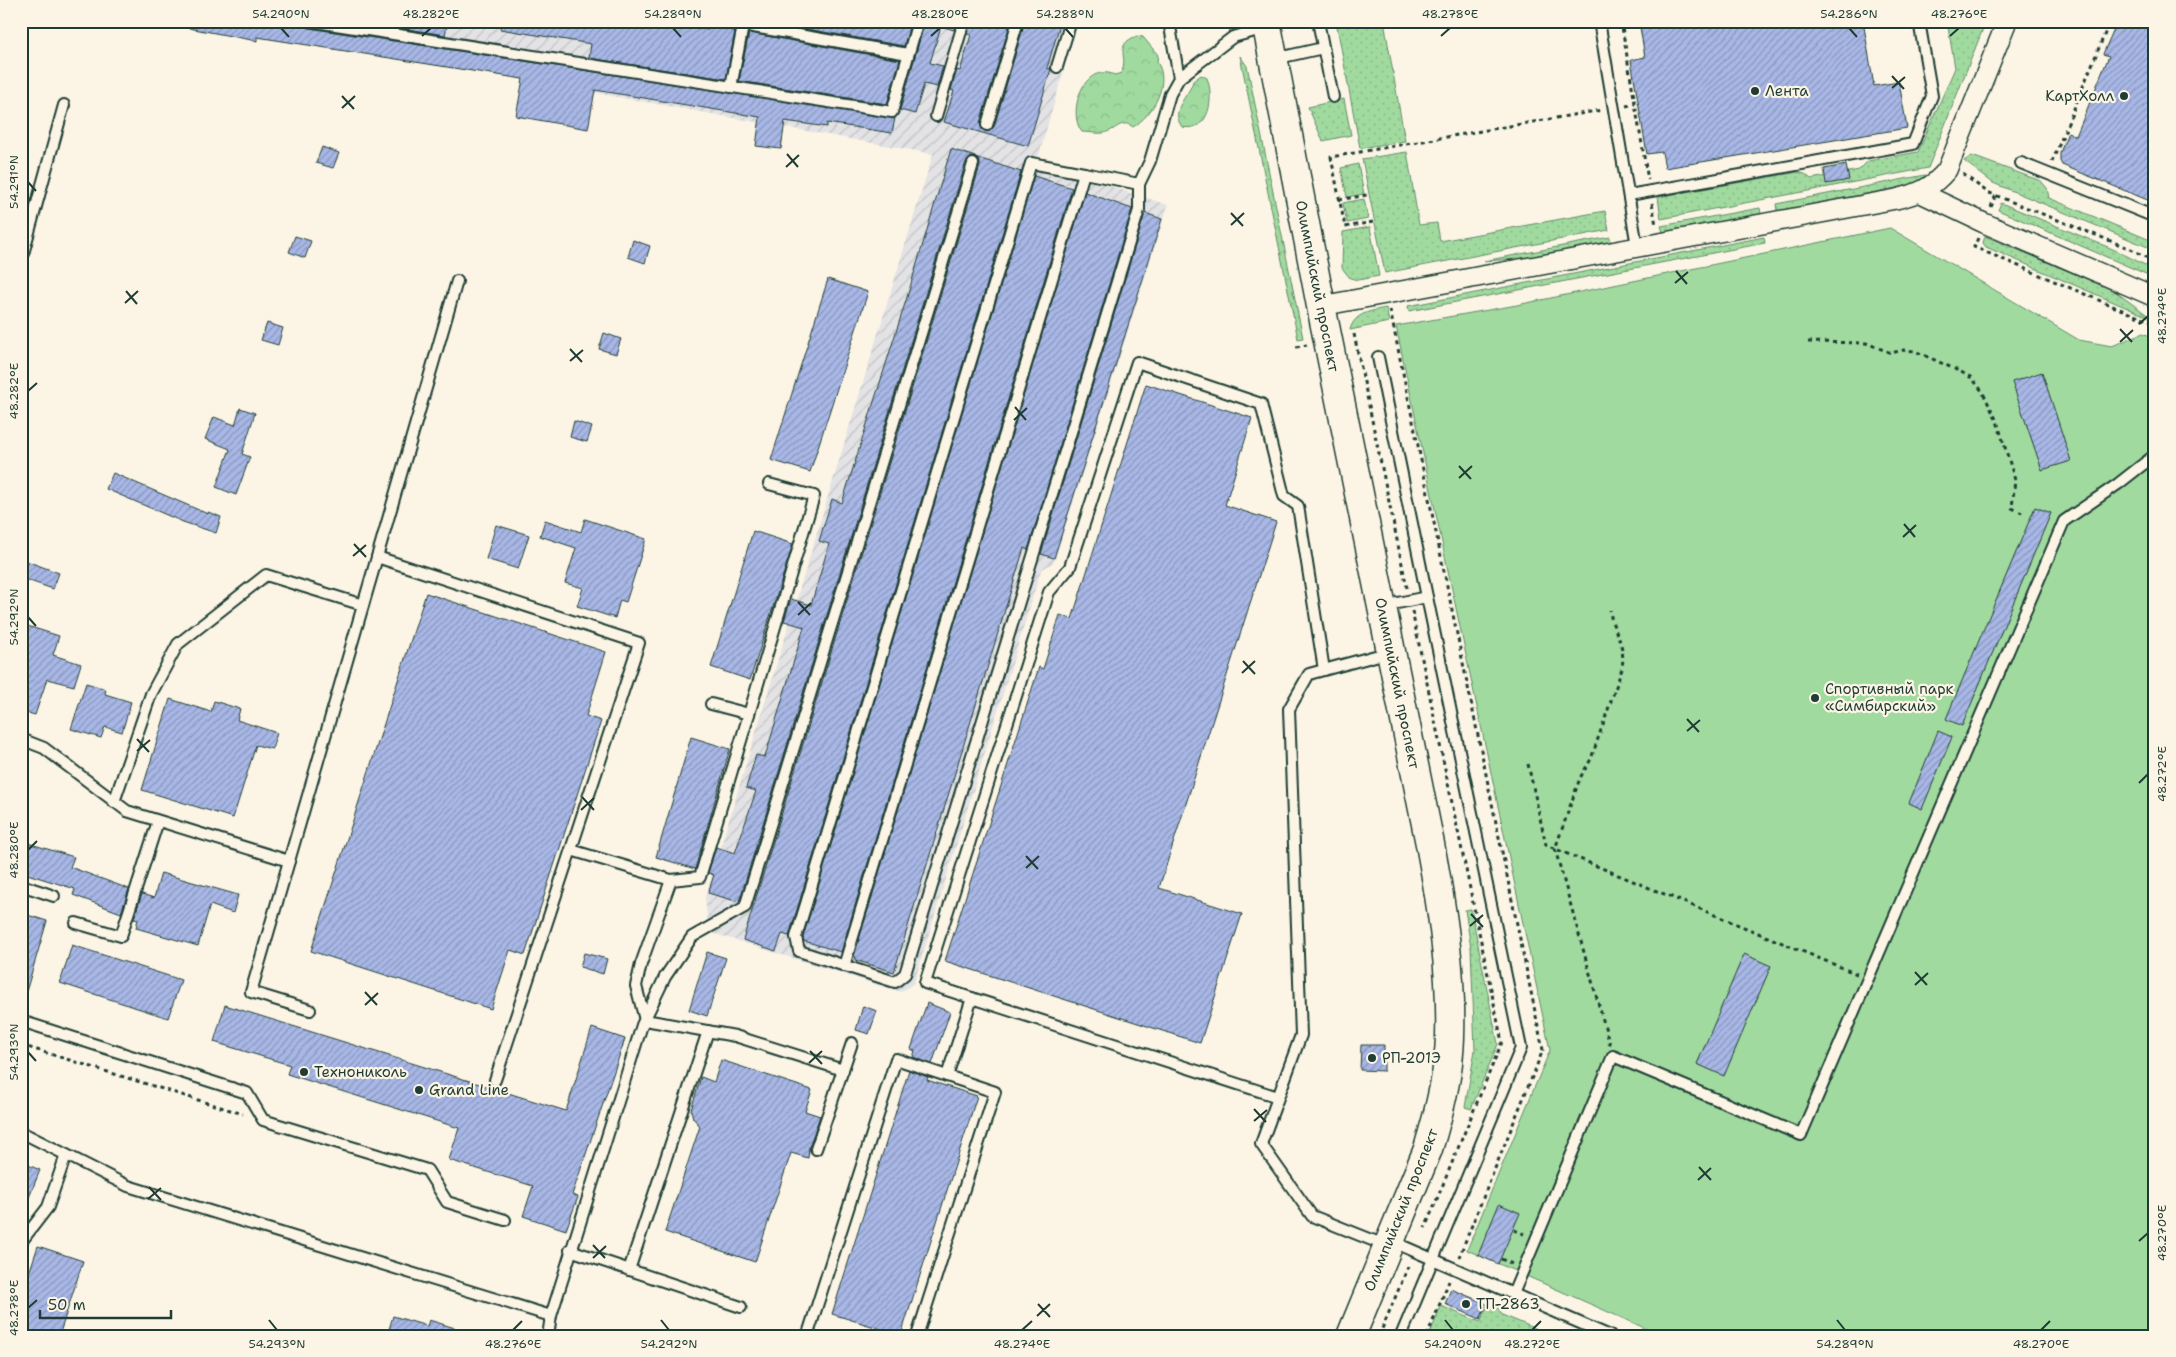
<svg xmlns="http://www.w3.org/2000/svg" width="2176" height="1357" font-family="'Shantell Sans',sans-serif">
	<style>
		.industrial { fill: url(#industrial-furrows) }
		.grass { fill: url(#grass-dots); stroke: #608c6a }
		.forest { fill: url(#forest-crowns); stroke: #608c6a }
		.green { fill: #a1da9f; stroke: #608c6a }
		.building { fill: url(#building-hatch); stroke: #1f3d34 }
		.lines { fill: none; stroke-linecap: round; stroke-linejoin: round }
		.lane-casing { stroke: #1f3d34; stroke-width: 14 }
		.street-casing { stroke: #1f3d34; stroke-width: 22 }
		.secondary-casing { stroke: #1f3d34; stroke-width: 31 }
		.path { stroke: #1f3d34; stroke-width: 3; stroke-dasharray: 4 4; stroke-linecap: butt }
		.lane { stroke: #fcf5e5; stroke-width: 10 }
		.street { stroke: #fcf5e5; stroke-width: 19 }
		.secondary { stroke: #fcf5e5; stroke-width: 28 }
		.ticks { fill: none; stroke: #1f3d34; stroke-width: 2 }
		.poi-dot { fill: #1f3d34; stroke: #fcf5e5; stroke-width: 2 }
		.labels { text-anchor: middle; stroke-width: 4.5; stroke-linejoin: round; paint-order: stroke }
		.poi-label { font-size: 15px; fill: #1f3d34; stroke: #fcf5e5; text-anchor: start }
		.street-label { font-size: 15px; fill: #1f3d34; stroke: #fcf5e5 }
		.neatline { fill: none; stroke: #1f3d34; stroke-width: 2 }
		.ticks-label { font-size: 12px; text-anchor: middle; fill: #1f3d34 }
	</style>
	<defs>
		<pattern id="industrial-furrows" width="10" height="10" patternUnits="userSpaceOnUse" patternTransform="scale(1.25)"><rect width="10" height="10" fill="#e3e2e5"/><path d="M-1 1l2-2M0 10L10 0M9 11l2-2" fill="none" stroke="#c2c3c5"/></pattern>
		<pattern id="grass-dots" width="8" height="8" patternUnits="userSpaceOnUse" patternTransform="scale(1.25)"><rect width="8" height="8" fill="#a1da9f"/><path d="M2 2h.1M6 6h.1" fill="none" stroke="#8abc8a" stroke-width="1.8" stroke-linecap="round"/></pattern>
		<pattern id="forest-crowns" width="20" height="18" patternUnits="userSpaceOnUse" patternTransform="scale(1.25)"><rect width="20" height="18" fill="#a1da9f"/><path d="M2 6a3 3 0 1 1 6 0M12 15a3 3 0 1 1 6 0" fill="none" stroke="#8abc8a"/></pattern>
		<pattern id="building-hatch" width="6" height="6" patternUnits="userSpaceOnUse" patternTransform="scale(1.25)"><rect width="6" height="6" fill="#a8b7e6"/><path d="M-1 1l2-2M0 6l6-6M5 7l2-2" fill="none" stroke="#8896bb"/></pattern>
	</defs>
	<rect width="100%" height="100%" fill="#fcf5e5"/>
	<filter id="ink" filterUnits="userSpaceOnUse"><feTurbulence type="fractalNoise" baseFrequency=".02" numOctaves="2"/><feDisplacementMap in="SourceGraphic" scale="10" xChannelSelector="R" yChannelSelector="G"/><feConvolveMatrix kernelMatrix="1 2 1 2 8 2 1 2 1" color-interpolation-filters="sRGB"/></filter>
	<g filter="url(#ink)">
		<path class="industrial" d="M198,21H1078L1037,162L1168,205L1054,562L1041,570L914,983L901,992L709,932L705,898L933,154Z"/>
		<g class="grass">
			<path d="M1336,21H1384L1405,141L1360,148Z"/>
			<path d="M1947,21H1986L1928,168L1661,219L1658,197L1798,172L1805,174L1811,179L1859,170L1868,161L1918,152L1955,68Z"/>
			<path d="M1240,56L1247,66L1249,75L1303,338L1298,339Z"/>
			<path d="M1344,99L1351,135L1323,141L1308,107Z"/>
			<path d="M1407,152L1419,225L1437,223L1440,241L1605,211L1609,230L1385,273L1362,159Z"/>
			<path d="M1972,156L2041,181L2047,188L2049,198L2155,242V250L1993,183L1964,161Z"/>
			<path d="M1358,164L1364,194L1347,197L1341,168Z"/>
			<path d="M1925,175L1924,178L1913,185L1777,211L1776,204Z"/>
			<path d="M1364,199L1368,219L1347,223L1343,203Z"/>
			<path d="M2001,203L2115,250L2155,270V278L1998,210Z"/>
			<path d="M1760,208L1761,214L1663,232L1661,226Z"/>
			<path d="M1370,227L1379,276L1358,280L1350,278L1342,268L1343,232Z"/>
			<path d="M1985,236L2113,290L2153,319L1986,247L1983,243Z"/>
			<path d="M1610,237L1611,243L1531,258L1484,261Z"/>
			<path d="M1764,237L1765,243L1409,311L1408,306Z"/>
			<path d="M1386,308L1389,322L1350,330C1354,313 1371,311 1386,308Z"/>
			<path d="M1471,909L1498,1044L1471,1109L1465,1107L1475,1050L1471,948L1465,910Z"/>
			<path d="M1490,1300L1496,1304L1502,1315L1554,1336H1429L1441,1306L1480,1322Z"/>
		</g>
		<g class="forest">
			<path d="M1137,36L1143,37L1158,55L1157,62C1171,83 1153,115 1133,127C1122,118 1116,131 1103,133C1097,134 1089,132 1082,132C1067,114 1082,61 1115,75L1121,73C1130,58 1112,45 1137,36Z"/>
			<path d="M1201,75L1207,78C1214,96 1211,133 1182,127C1169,109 1189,97 1193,81Z"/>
		</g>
		<path class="green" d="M1890,228L2079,340L2112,346L2143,333L2155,338V1336H1663L1467,1250L1550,1050L1396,326L1517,305Z"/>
		<g class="building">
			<path d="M190,21H280L305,25L309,28L895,118L892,133L827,123V127L785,121L781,149L756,146L760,117L595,90L588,129L516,116L523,79L257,37V41L189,28Z"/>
			<path d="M356,21H448L445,35Z"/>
			<path d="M501,21H658L708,30L709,21H712L717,28L735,31L726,79L589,58L591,44L500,29Z"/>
			<path d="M760,21H911L904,46Z"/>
			<path d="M925,21H957L954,30L941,26L930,63L943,66L937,87L924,84L915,114L900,110Z"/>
			<path d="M971,21H1011L980,123L982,129L988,132L994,127L1025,21H1061L1047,68L1051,69L1028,146L944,122L954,91L951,90L957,70L960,71L971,35L967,34Z"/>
			<path d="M1639,21H1863L1874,86L1899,82L1907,128L1665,168L1662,152L1647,154L1631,60L1645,57Z"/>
			<path d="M2124,21H2155V203L2062,165L2060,161V153L2068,132L2076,136L2109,56L2103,54L2116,24L2122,27Z"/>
			<path d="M749,33L900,60L887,104L739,81Z"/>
			<path d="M322,147L339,153L333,168L316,163Z"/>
			<path d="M951,149L1021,172L789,936L782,934L776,951L743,940L980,166V162L975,158L971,157L966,162L739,902L708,893L714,875L708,873L716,847L735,853L756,791L746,788L756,755L765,757L804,627L784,621L791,599L811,605L829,544L819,541L832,499L842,503L908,294Z"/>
			<path d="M1846,165L1849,180L1826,184L1824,169Z"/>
			<path d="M1034,176L1072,188L841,952L804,941L803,937Z"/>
			<path d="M1085,192L1132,209L1028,550L1024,548L894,972L855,960L856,957L854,956Z"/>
			<path d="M1145,213L1162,219L1054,558L1041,554Z"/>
			<path d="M295,236L311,241L305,258L289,252Z"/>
			<path d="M633,240L650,246L645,263L628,257Z"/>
			<path d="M828,279L868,292L810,472L771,460Z"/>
			<path d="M267,323L283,328L278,345L261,340Z"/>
			<path d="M604,333L621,339L616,354L599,349Z"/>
			<path d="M2042,372L2071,461L2042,470L2012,382Z"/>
			<path d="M1146,384L1252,418L1225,505L1276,522L1159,888L1242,914L1200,1043L945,961L1039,667L1043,669L1060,615L1072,619Z"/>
			<path d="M240,408L255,413L242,454L250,457L236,495L216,487L230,449L205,439L214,417L235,425Z"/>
			<path d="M574,421L592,427L587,442L570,437Z"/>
			<path d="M113,473L208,514V512L221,517L216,533L183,522L106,489Z"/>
			<path d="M2035,507L2051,513L1962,726L1946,719Z"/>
			<path d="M585,519L646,539L626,602L620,600L615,618L577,606L583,588L565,583L576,548L540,536L545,520L581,532Z"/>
			<path d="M496,525L529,535L518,569L486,559Z"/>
			<path d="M753,531L793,544L750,680L711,667Z"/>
			<path d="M21,559L59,573L53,589L21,578Z"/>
			<path d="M426,593L606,652L586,716L601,721L525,955L510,950L491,1009L311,951Z"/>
			<path d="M21,624L59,636L53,655L81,664L74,686L47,679L35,715L21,711Z"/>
			<path d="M86,683L106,689L105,694L131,702L122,732L105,727L101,738L71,729Z"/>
			<path d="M170,699L211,712L214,701L240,709L237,720L277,733L272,749L256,745L233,818L142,790Z"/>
			<path d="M1938,731L1952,737L1922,809L1909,803Z"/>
			<path d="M691,737L730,749L695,869L656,857Z"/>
			<path d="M21,841L74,857L70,867L129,889L121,913L73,895L75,889L21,872Z"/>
			<path d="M161,873L238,895L233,913L210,905L198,946L136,928L138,919L134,918L142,894L154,898Z"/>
			<path d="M21,913L47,921L25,995H21Z"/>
			<path d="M72,945L181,980L168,1018L60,983Z"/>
			<path d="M707,952L726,958L707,1016L689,1010Z"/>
			<path d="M584,953L607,959L603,974L580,967Z"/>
			<path d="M1744,954L1771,966L1724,1076L1697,1064Z"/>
			<path d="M927,1003L950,1012L932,1064L913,1057L915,1051L911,1049Z"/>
			<path d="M225,1005L566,1111L592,1028L625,1039L572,1195L578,1197L566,1230L523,1216L533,1186L449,1160L459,1128L287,1074L290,1065L214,1042Z"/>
			<path d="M863,1006L877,1011L869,1034L856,1030Z"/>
			<path d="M1361,1045H1384V1071L1360,1070Z"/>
			<path d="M721,1060L812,1090L805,1111L820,1116L809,1147L808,1158L791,1153L755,1262L665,1232L700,1126L693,1118L691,1110L701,1077L714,1082Z"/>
			<path d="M909,1070L928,1077L927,1080L977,1096L901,1335L832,1314Z"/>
			<path d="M21,1162L40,1170L22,1215H21Z"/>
			<path d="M1499,1204L1520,1213L1498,1264L1478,1255Z"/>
			<path d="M38,1246L83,1261L59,1336H21V1297Z"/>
			<path d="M1451,1289L1487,1304L1480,1319L1445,1304Z"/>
			<path d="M393,1316L427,1326L429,1320L468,1332V1336H387Z"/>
		</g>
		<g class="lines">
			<g class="lane-casing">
				<g id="lane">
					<path d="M310,21L892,112L918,21"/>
					<path d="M719,21L908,54"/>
					<path d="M1318,21L1333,97"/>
					<path d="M1599,21L1637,246"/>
					<path d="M1274,59L1323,48"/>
					<path d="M1057,67L1071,21"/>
					<path d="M1179,78L1233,37L1266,28"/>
					<path d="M731,87L744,21"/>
					<path d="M936,116L964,21"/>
					<path d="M987,125L1018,21"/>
					<path d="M2021,163L2155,217"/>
					<path d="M1084,173L1031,163L796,937L799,951L895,982L905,974L1139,210V184L1150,161L1170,94L1179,78L1169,21"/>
					<path d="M1629,195L1913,144L1932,96L1919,21"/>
					<path d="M21,261L64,105"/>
					<path d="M1378,357L1427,597L1383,606"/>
					<path d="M377,557L639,643L495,1080"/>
					<path d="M711,704L749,714L700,877L671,880L641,964L636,986L645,1020L735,1036L843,1070"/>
					<path d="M749,714L814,496L769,484"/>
					<path d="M21,739L44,748L127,811L289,861L457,281"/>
					<path d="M114,802L151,694L178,644L266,575L363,605"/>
					<path d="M571,850L671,880"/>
					<path d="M289,861L251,992L310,1010"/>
					<path d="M21,885L54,896"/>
					<path d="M76,923L121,936L158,821"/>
					<path d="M844,966L1084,173L1139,184"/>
					<path d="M21,1021L247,1093L263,1120L427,1170L447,1202L505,1220"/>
					<path d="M947,1076L972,998"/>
					<path d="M1278,1097L925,983L1049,592L1070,567L1137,362L1261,404L1284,496L1298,506L1324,670"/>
					<path d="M21,1132L128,1186L551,1316L642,1025L665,977L692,937L745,907L973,164"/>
					<path d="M816,1149L852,1043"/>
					<path d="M1391,1241L1610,1336"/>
					<path d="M21,1242L48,1207L66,1155"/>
					<path d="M1387,1246L1312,1216L1261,1144L1301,1035L1289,709L1309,674L1390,652"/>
					<path d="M570,1250L741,1307"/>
					<path d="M629,1270L708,1031"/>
					<path d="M1513,1294L1613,1056L1801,1135L2064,521L2118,484L2155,455"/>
					<path d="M548,1336L551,1316"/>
					<path d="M812,1336L808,1334L896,1059L995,1092L917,1336"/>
					<path d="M1401,1336L1521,1048L1427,597"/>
				</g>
			</g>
			<g class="street-casing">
				<g id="street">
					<path d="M1921,193L1984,223L2155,297"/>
					<path d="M1321,306L1896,199C1918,194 1932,188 1947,170L2007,21"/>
				</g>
			</g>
			<g class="secondary-casing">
				<g id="secondary">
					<path id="s1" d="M1266,21L1321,306L1430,844C1442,908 1452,971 1450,1037C1449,1075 1439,1113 1428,1149L1351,1336"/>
				</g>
			</g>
			<g class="path">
				<path d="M1621,21L1648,180"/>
				<path d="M1626,106L1635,104"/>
				<path d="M2052,162L2110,21"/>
				<path d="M1963,174L1987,192L2131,249L2155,262"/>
				<path d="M1339,200L1367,195"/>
				<path d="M1652,203L1656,225"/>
				<path d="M1991,207L1996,195"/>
				<path d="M1373,222L1345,227L1331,157L1602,110"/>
				<path d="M1978,238L1974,247L2155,324"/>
				<path d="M1390,310L1543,1050L1459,1257"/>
				<path d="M1354,334L1407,588"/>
				<path d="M1808,342L1866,343L1891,353L1904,350L1915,351L1961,372L1972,378L1982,391L1997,421L2015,480L2012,508L2022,513"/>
				<path d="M1296,347L1307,345"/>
				<path d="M1412,611L1502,1042L1425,1228"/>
				<path d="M1528,764L1546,845L1857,974"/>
				<path d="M21,1045L243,1114"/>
				<path d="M1610,1045L1555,849L1580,778L1591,759L1622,669C1626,638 1612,634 1610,610"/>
				<path d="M1514,1230L1524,1234"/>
				<path d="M1501,1259L1512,1264"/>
				<path d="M1379,1336L1408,1267"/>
				<path d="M1427,1336L1449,1281"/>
			</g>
			<use href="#lane" class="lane"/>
			<use href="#street" class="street"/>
			<use href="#secondary" class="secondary"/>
		</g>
	</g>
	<path class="ticks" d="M281,28L289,37M673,28L681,37M1065,28L1073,37M1849,28L1857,37M422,36L431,28M931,36L940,28M1441,36L1450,28M1950,36L1959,28M1892,76L1904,89M1892,88L1905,77M342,96L354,109M342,108L355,96M787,154L798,167M786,167L799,155M28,182L36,191M1231,213L1243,226M1231,225L1244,213M1676,271L1687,284M1675,283L1688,272M126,291L137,304M125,303L138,291M2139,324L2148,316M2120,329L2132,342M2120,342L2133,330M570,349L582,362M570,361L583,350M28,391L37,383M1015,407L1026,420M1014,420L1027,408M1459,466L1471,479M1459,478L1472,466M1904,524L1915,537M1903,537L1916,525M354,544L366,557M353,556L366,545M798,602L810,615M798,615L811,603M28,617L36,626M1243,661L1255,674M1242,673L1255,661M1687,719L1699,732M1687,731L1700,720M137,739L149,752M137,751L150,740M2139,783L2148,774M582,797L594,810M581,810L594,798M28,850L37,841M1026,856L1038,869M1026,868L1039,856M1471,914L1483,927M1470,926L1483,915M1915,972L1927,985M1915,985L1928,973M365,992L377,1005M365,1005L378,993M810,1051L822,1064M28,1052L36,1061M809,1063L822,1051M1254,1109L1266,1122M1254,1121L1267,1110M1699,1167L1711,1180M1698,1180L1711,1168M149,1187L161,1200M148,1199L161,1188M2139,1241L2148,1233M593,1245L605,1258M593,1258L606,1246M1038,1304L1050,1317M28,1308L37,1300M1037,1316L1050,1304M269,1320L277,1330M661,1320L669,1330M1445,1320L1453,1330M1837,1320L1845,1330M513,1330L522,1321M1022,1330L1032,1321M1532,1330L1541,1321M2041,1330L2050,1321"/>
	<g class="poi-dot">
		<circle cx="1755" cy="91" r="5"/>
		<circle cx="2124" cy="96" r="5"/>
		<circle cx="1815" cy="698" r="5"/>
		<circle cx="1372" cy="1058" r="5"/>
		<circle cx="304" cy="1072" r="5"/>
		<circle cx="419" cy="1090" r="5"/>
		<circle cx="1466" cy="1304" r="5"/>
	</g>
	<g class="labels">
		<g class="poi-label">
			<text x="1765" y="96">Лента</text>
			<text x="2114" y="101" text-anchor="end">КартХолл</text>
			<text x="1825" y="694">Спортивный парк<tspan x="1825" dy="17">«Симбирский»</tspan></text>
			<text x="1382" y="1063">РП-201Э</text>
			<text x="314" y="1077">Технониколь</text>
			<text x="429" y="1095">Grand Line</text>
			<text x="1476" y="1309">ТП-2863</text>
		</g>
		<g class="street-label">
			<text dy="5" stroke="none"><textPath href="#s1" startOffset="270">Олимпийский проспект</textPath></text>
			<text dy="5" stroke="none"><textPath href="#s1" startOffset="675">Олимпийский проспект</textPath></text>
			<text transform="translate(1401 1210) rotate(-68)" y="5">Олимпийский проспект</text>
		</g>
	</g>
	<rect width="2176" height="1357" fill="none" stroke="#fcf5e5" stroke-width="55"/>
	<path d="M40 1310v8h131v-8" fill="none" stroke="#1f3d34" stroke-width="2.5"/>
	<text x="48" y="1310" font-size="15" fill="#1f3d34" stroke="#fcf5e5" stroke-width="4" paint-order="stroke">50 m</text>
	<rect x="28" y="28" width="2120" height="1302" class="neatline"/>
	<g class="ticks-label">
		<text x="281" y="18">54.290°N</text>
		<text x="431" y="18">48.282°E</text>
		<text x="673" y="18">54.289°N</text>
		<text x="940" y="18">48.280°E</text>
		<text x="1065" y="18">54.288°N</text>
		<text x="1450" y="18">48.278°E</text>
		<text x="1849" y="18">54.286°N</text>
		<text x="1959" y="18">48.276°E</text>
		<text transform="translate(14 182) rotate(-90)" y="4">54.291°N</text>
		<text transform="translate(2162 316) rotate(-90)" y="4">48.274°E</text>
		<text transform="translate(14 391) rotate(-90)" y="4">48.282°E</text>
		<text transform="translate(14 617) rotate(-90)" y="4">54.292°N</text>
		<text transform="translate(2162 774) rotate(-90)" y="4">48.272°E</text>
		<text transform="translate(14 850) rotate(-90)" y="4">48.280°E</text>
		<text transform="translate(14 1052) rotate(-90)" y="4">54.293°N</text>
		<text transform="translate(2162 1233) rotate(-90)" y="4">48.270°E</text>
		<text transform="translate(14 1308) rotate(-90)" y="4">48.278°E</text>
		<text x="277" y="1348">54.293°N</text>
		<text x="513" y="1348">48.276°E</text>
		<text x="669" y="1348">54.292°N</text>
		<text x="1022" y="1348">48.274°E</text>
		<text x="1453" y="1348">54.290°N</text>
		<text x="1532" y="1348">48.272°E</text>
		<text x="1845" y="1348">54.289°N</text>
		<text x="2041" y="1348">48.270°E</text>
	</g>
</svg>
